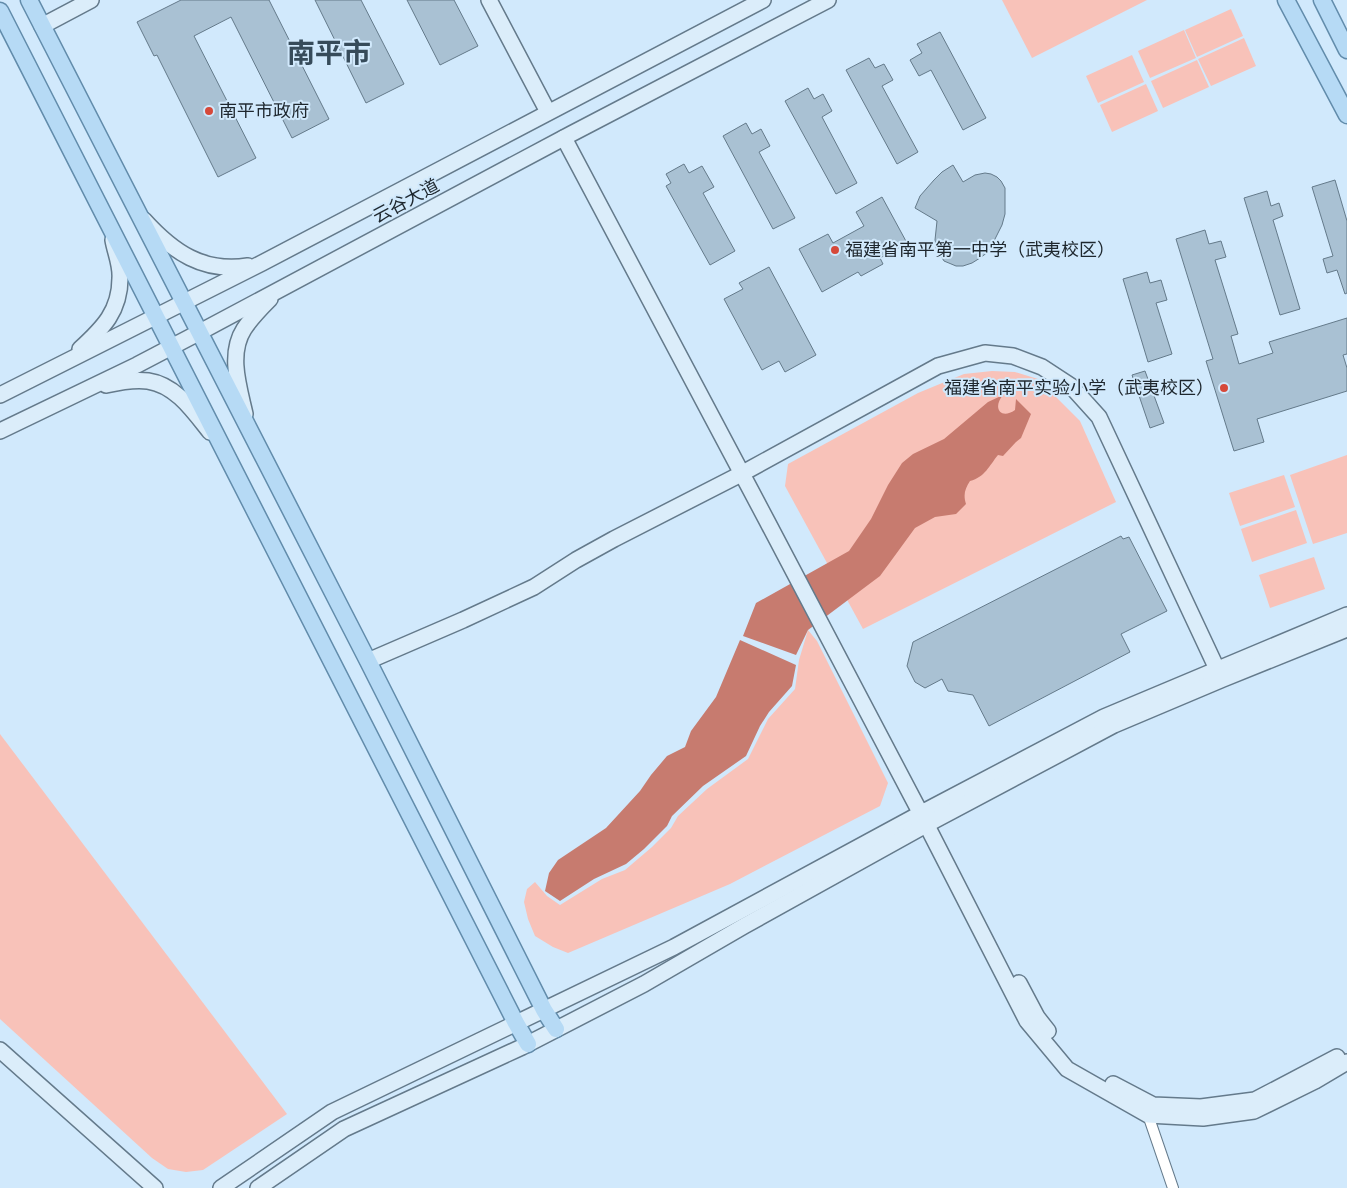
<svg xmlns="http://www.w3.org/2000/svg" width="1347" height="1188" font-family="'Noto Serif','Noto Sans SC',serif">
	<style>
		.green { fill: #f8c2b9 }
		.water { fill: #c77b6f }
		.building { fill: #a9c1d3; stroke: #647a8a }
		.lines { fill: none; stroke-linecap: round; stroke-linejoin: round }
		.street-casing { stroke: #647a8b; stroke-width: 12 }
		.secondary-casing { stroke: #647a8b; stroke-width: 18 }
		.primary-casing { stroke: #628cab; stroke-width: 19 }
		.street { stroke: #fff; stroke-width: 10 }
		.secondary { stroke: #dbedfa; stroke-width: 15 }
		.primary { stroke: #b6daf5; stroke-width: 16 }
		.poi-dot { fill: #d6493a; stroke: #d1e9fc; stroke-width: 2 }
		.labels { text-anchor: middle; stroke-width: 4; stroke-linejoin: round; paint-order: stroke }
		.poi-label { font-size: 18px; fill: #1e272e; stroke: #d1e9fc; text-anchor: start }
		.street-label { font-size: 18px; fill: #1e272e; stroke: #d1e9fc }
		.town-label { font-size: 28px; font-weight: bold; fill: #364b5a; stroke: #d1e9fc }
	</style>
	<rect width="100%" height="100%" fill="#d1e9fc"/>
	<g class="green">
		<path d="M1002,0H1147L1032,58Z"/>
		<path d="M1231,9L1243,36L1197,57L1185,30Z"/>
		<path d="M1184,30L1196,58L1150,78L1138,51Z"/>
		<path d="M1244,38L1256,66L1211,86L1198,59Z"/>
		<path d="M1132,55L1144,82L1098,103L1086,76Z"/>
		<path d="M1197,60L1209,87L1163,108L1151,81Z"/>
		<path d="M1146,84L1158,111L1112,132L1100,105Z"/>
		<path d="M992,371L1015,372L1038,379L1080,421L1116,502L863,629L785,486L788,464L918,393L964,374Z"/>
		<path d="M1347,455V533L1313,544L1290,475Z"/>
		<path d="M1284,475L1295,507L1240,526L1229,493Z"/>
		<path d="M1296,510L1307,543L1252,562L1241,529Z"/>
		<path d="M1314,557L1325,589L1270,608L1259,575Z"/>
		<path d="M808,630L817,641L888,783L880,806L730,884L568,953L553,947L535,936L528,919L524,902L527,889L535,882L547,896L560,905L602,879L625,870L652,847L671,828L678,816L707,789L748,759L768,719L795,689L799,660Z"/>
		<path d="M0,734L287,1114L203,1170L186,1172L168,1169L152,1158L0,1019Z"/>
	</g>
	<g class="water">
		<path d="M1003,395C992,408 1001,420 1015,410L1016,399L1031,414L1021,438L1016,442L1003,456L998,455C989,466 985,477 970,481C965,489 963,494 966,504L956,514L935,517L915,528L880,576L808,630L796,655L743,636L756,603L849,551L871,519L888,485L902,463L913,454L944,439L988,402Z"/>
		<path d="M740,640L796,665L792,686L769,712L760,726L746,756L703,786L672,816L667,826L644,849L626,864L594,879L560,901L545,891L549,873L558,860L606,828L640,791L651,775L667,756L685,747L691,731L716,697Z"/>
	</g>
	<g class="building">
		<path d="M181,0H269L329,119L292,138L231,17L194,36L256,158L218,177L157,55L154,56L137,22Z"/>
		<path d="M315,0H361L404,84L366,103Z"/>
		<path d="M407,0H454L478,46L440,65Z"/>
		<path d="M940,32L986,118L963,130L931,70L919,76L910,60L922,53L917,44Z"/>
		<path d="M869,58L875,68L884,64L893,80L882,86L918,152L897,164L846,70Z"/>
		<path d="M808,88L814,99L823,94L832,111L822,117L857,183L836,194L785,101Z"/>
		<path d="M746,123L752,134L761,129L770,146L759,152L795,218L773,229L723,136Z"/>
		<path d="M684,164L689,173L702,166L714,187L703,193L735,251L710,265L666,186L671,183L666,174Z"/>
		<path d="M953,165L963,182L975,175L985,173L991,174L997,177L1001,181L1005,188V214L1002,225L993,243L988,252L980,258L972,263L963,266H956L944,261L936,248L935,240L937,221L915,208L920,196L934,180L942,172Z"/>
		<path d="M1335,180L1347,221V293L1345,294L1337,270L1327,273L1323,259L1333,256L1312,187Z"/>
		<path d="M1267,191L1271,206L1279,203L1283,216L1273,220L1300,309L1280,315L1244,198Z"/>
		<path d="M882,197L907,243L880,258L883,264L861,276L858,272L822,292L799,249L828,234L833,243L864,226L856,212Z"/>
		<path d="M1205,230L1209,244L1221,241L1226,257L1215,260L1238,334L1231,336L1239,364L1273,353L1269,342L1347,318V354L1343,355L1347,368V391L1257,419L1264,442L1234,451L1206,361L1213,359L1176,239Z"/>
		<path d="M769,267L816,355L785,372L779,361L762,370L724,299L743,289L739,283Z"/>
		<path d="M1147,272L1150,283L1161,280L1167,300L1156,303L1172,354L1148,362L1123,279Z"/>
		<path d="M1145,371L1164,423L1150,428L1132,375Z"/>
		<path d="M1121,536L1123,539L1129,537L1167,611L1121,634L1130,652L989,726L973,695L948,691L942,679L925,688L915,682L907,666L913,642Z"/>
	</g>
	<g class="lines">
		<g class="street-casing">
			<path id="street" d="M1148,1115L1173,1188"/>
		</g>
		<g class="secondary-casing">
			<g id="secondary">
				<path d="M489,0L548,112"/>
				<path d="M42,26L91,0"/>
				<path d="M564,138L767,521L921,814L1027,1021L1067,1069L1148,1115L1203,1118L1254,1111L1315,1081L1347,1062"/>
				<path d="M144,220C173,252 203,273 248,266"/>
				<path d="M80,349C103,328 120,311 120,278C121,265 115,252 113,240"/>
				<path d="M106,385C119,382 135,379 148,381C176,385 194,412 210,432"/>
				<path d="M0,395L262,263L763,0"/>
				<path d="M245,414C239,387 228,354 244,329C251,318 261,308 270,299"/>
				<path d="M0,431L137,365L200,332L571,134L828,0"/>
				<path d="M368,661L463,620L534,587L576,560L614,539L741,474L938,366L985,353L1013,356L1042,367L1071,386L1099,417L1217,669"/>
				<path d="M1019,983L1037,1017L1048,1031"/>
				<path d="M0,1050L155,1188"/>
				<path d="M1113,1084L1153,1105L1201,1107L1224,1104L1255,1100L1337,1057"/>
				<path d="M221,1188L332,1112L674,947L927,810L1104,717L1347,615"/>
				<path d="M258,1188L344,1129L522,1047L644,984L744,926L926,825L1114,725L1223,679L1347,629"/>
			</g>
		</g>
		<g class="primary-casing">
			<g id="primary">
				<path d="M29,0L368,661L544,1010L556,1029"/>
				<path d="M1286,0L1347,115"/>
				<path d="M1322,0L1347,50"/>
				<path d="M0,11L516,1023L528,1044"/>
			</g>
		</g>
		<use href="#street" class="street"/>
		<use href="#secondary" class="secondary"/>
		<use href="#primary" class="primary"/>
	</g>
	<g class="poi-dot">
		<circle cx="209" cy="111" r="5"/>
		<circle cx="835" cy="250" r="5"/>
		<circle cx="1224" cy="388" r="5"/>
	</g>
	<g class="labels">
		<g class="poi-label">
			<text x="219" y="117">南平市政府</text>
			<text x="845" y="256">福建省南平第一中学（武夷校区）</text>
			<text x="1214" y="394" text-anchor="end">福建省南平实验小学（武夷校区）</text>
		</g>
		<g class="street-label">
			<text transform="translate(406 201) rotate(-28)" y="6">云谷大道</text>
		</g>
		<g class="town-label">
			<text x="329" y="63">南平市</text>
		</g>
	</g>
</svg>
